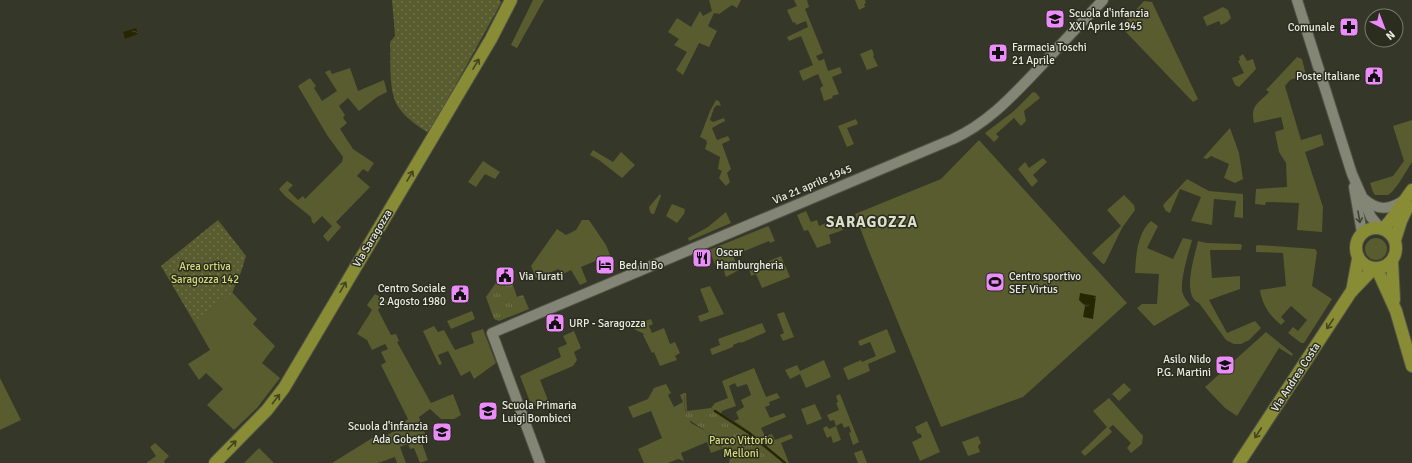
<svg xmlns="http://www.w3.org/2000/svg" width="1412" height="463" font-family="Signika,sans-serif">
	<style>
		.grass { fill: #595c2f }
		.park { fill: url(#park-tufts) }
		.garden { fill: url(#garden-dots) }
		.water { fill: url(#water-ripples) }
		.lines { fill: none; stroke-linecap: round; stroke-linejoin: round }
		.stream { stroke: #252702; stroke-width: 2.5 }
		.minor-casing { stroke: #525347; stroke-width: 12 }
		.major-casing { stroke: #525347; stroke-width: 14 }
		.minor { stroke: #838575; stroke-width: 10 }
		.major { stroke: #888c34; stroke-width: 12 }
		.oneway { stroke: #424524 }
		.oneway2 { stroke: #414334 }
		.labels { text-anchor: middle; stroke-width: 3; stroke-linejoin: round; paint-order: stroke }
		.poi-label { font-size: 11px; fill: #e9eae2; stroke: #2b2d1f; text-anchor: start }
		.street-label { font-size: 11px; fill: #e9eae2; stroke: #2b2d1f }
		.park-label { font-size: 11px; fill: #d4dc7a; stroke: #2b2d1f }
		.district-label { font-size: 15px; font-weight: bold; letter-spacing: 1px; fill: #dddfcd; stroke: #2b2d1f }
	</style>
	<defs>
		<pattern id="park-tufts" width="24" height="20" patternUnits="userSpaceOnUse"><rect width="24" height="20" fill="#595c2f"/><path d="M3 7l-1-3M5 7V3M7 7l1-3M15 17l-1-3M17 17v-4M19 17l1-3" fill="none" stroke="#71744d"/></pattern>
		<pattern id="garden-dots" width="8" height="8" patternUnits="userSpaceOnUse"><rect width="8" height="8" fill="#595c2f"/><path d="M2 2h.1M6 6h.1" fill="none" stroke="#71744d" stroke-width="1.8" stroke-linecap="round"/></pattern>
		<pattern id="water-ripples" width="26" height="14" patternUnits="userSpaceOnUse"><rect width="26" height="14" fill="#252702"/><path d="M2 4q2-2 4 0t4 0M15 11q2-2 4 0t4 0" fill="none" stroke="#454627"/></pattern>
	</defs>
	<rect width="100%" height="100%" fill="#353729"/>
	<g class="grass">
		<path d="M533,0H544L517,48L511,45Z"/>
		<path d="M709,0H741L737,8L732,5L719,14L714,13L708,26L717,31L709,47L699,43L683,75L676,70L687,52L674,45L679,39L668,32L677,18L691,27L700,11L703,16L712,11Z"/>
		<path d="M794,0H807L809,7L805,9L823,53L816,56L819,61L824,59L828,71L840,67L842,73L832,77L839,94L832,96L833,98L824,101L820,88L823,86L818,74L803,81L799,71L813,65L801,36L789,41L787,37L808,27L806,21L796,25L795,22L793,23L787,10L797,6Z"/>
		<path d="M855,0H865L866,3L864,4L865,7L859,10Z"/>
		<path d="M1144,1L1152,2L1198,99L1193,102L1123,29V24Z"/>
		<path d="M1223,7L1228,10L1231,18L1227,22L1221,25L1219,21L1207,26L1203,17Z"/>
		<path d="M872,49L874,55L873,56L878,66L867,70L860,54Z"/>
		<path d="M1243,54L1247,61L1253,59L1256,69L1239,87L1235,85L1232,78L1244,73L1238,61L1240,60L1239,57Z"/>
		<path d="M1297,57L1302,59L1306,75L1290,80L1285,86L1301,140L1321,134L1324,145L1305,152L1323,207L1322,232L1297,230L1299,203L1266,202L1265,205L1255,204L1256,189L1287,187L1286,163L1279,152L1275,132L1284,129L1281,117L1254,123C1250,105 1258,104 1269,92L1266,90Z"/>
		<path d="M350,68L358,91L384,80L387,92L377,97L359,111L348,98L339,106L345,115L343,118L347,123L340,129L353,149L374,163L368,172L363,169L357,176L370,187L336,222L341,227L328,242L323,236L332,226L322,216L314,224L312,222L311,217L285,196L279,189L287,181L293,185L288,190L298,200L303,196L305,199L342,162L343,157L327,135L298,86L310,78L316,86L314,88L322,101L337,91L325,72L330,70L332,74Z"/>
		<path d="M1033,92L1036,93L1040,98L1024,111L1026,121L1021,126L1014,118L996,134L999,137L994,142L985,133L1014,111Z"/>
		<path d="M716,100L719,101L721,106L717,105L714,108L710,120L713,122L724,118L725,121L712,128L717,140L728,136L730,140L722,144L731,169L727,173L730,182L726,186L719,178L722,171L718,169L720,157L705,149L707,143L706,140L700,137L710,111Z"/>
		<path d="M856,119L858,124L847,128L854,144L847,147L838,126Z"/>
		<path d="M1412,120V162L1399,183L1392,192L1388,195H1375L1373,192L1370,183L1393,176L1404,161L1393,126Z"/>
		<path d="M1230,128L1239,153L1243,179L1235,183L1224,178L1229,164L1211,156L1207,159L1203,158Z"/>
		<path d="M979,140L1127,303L1023,397L941,427L868,249L855,214L941,179Z"/>
		<path d="M593,150L613,162L621,152L635,165L622,178L599,160L590,155Z"/>
		<path d="M1043,158L1047,162L1033,175L1038,181L1032,187L1018,169L1025,162L1029,168Z"/>
		<path d="M483,161L500,172L495,179L485,174L476,187L468,182Z"/>
		<path d="M1187,179L1209,191L1243,194V218L1234,217L1236,201L1214,199L1212,225L1191,221L1201,197L1180,189L1170,213L1166,211L1163,206L1164,204Z"/>
		<path d="M660,194L661,196L654,214H652L650,212L649,207Z"/>
		<path d="M1124,195L1134,205L1135,210L1122,228L1105,263L1103,264L1092,253L1121,226L1107,210Z"/>
		<path d="M672,204L685,209L684,214L677,223L666,216Z"/>
		<path d="M806,211L811,222L817,220L819,226L838,218L843,230L829,235L831,243L817,248L808,230L804,231L797,215Z"/>
		<path d="M726,212L731,223L689,241L688,238L708,227Z"/>
		<path d="M582,220H589L606,245L610,255L581,267L587,282L580,285L571,270L561,275L559,269L536,278L531,266L557,229L566,235L576,230Z"/>
		<path d="M1151,221L1158,226L1147,248L1173,259L1183,238L1192,240C1188,255 1181,276 1182,291C1183,296 1187,301 1190,305L1154,326L1137,308L1142,304H1157L1159,274L1135,273C1136,256 1137,233 1151,221Z"/>
		<path d="M768,226L769,227L775,241L770,243L769,241L733,256L739,270L726,277L722,265L716,267L709,250Z"/>
		<circle cx="1376" cy="249" r="11"/>
		<path d="M1198,241L1207,243L1240,244L1242,245L1241,250H1210L1212,278L1240,276V289L1209,300L1227,333L1255,321L1261,328L1249,340L1241,344H1234L1226,340L1199,303C1181,296 1195,255 1198,241Z"/>
		<path d="M1258,245L1315,249L1317,252L1312,286L1332,299L1304,343H1301L1288,333L1293,327L1298,331L1307,320L1291,306L1281,317L1285,321L1281,325C1270,316 1262,305 1260,290L1286,286L1283,253L1256,252V246Z"/>
		<path d="M781,256L790,277L762,288L756,274L751,276L749,269Z"/>
		<path d="M710,286L724,314L700,322L698,316L709,312L700,289Z"/>
		<path d="M232,292L257,319L253,324L275,346L262,363L280,378L257,408L234,430L207,405L223,389L206,373L199,380L188,364L210,350L194,322Z"/>
		<path d="M375,294L386,300L388,305L383,306L382,305L378,310L391,335L396,334L399,341L397,342L431,403L453,394L461,415L454,419H441L430,409L419,417L426,436L420,438L428,460L420,463L414,448L410,449L408,444L400,447L406,463H397L395,457L378,463H332L374,437L379,439L399,429L401,424L408,419L381,365L386,362L381,352L388,349L385,344L372,350L367,340L357,334L372,310L367,305Z"/>
		<path d="M472,311L475,319L451,329L447,321Z"/>
		<path d="M784,312L794,337L783,341L780,335L784,333L777,314Z"/>
		<path d="M651,319L653,324L649,326L652,333L664,328L670,344L675,342L680,353L675,356L677,360L660,366L654,352L652,353L643,335L644,334L634,329L638,324Z"/>
		<path d="M762,323L766,332L741,343L740,342L733,345V347L712,355L710,349L720,345L718,339Z"/>
		<path d="M434,326L438,332L444,330L455,350L474,343L471,333L483,329L496,363L474,379L470,371L461,376L448,351L438,355L442,364L439,365L423,331Z"/>
		<path d="M887,329L896,352L868,364L870,371L848,380L843,368L861,360L862,362L876,356L870,342L860,346L858,341Z"/>
		<path d="M574,331L581,348L574,352L577,360L573,366L540,380L548,400L532,407L520,376L561,357L558,348L567,344L563,336Z"/>
		<path d="M1266,332L1293,354L1292,356L1279,348L1237,416L1225,408L1205,387Z"/>
		<path d="M824,360L831,377L806,388L800,374L790,379L785,370L797,365L800,371Z"/>
		<path d="M754,368L766,397L777,393L780,398L769,402L770,405L765,407L770,418L784,413L786,417L761,428L765,436L772,434L775,440L791,434L793,438L781,443L789,463H784L748,430L734,421L739,419L736,412L744,407L741,400L751,395L747,384L737,387L735,383L729,386L736,406L722,411L721,414L711,408L715,403L728,398L722,381Z"/>
		<path d="M0,378L21,420L0,430Z"/>
		<path d="M1124,383L1131,390L1119,401L1112,394Z"/>
		<path d="M666,384L671,393L668,395L674,407L683,402L680,395L684,393L685,411L691,423L706,431L722,449L711,453L707,442L681,453L684,461L678,459L668,463H644L638,449L662,438L651,411L633,418L628,407L648,399L654,388Z"/>
		<path d="M840,394L859,442L853,445L849,433L851,432L849,426L844,428L842,423L836,426L841,440L833,443L831,436L827,438L823,428L827,426L829,429L836,426L834,420L830,421L827,415L839,410L836,403L838,402L836,396Z"/>
		<path d="M1109,398L1143,436L1142,444L1131,453L1127,448L1131,443L1113,425L1109,428L1112,432L1085,456L1081,452L1107,427L1093,411Z"/>
		<path d="M815,404L822,419L807,425L801,409Z"/>
		<path d="M927,421L940,452L920,461L912,442L922,437L920,433L918,434L915,427Z"/>
		<path d="M978,436L981,443L978,446L980,452L968,456L962,442Z"/>
		<path d="M155,443L169,456L164,461L165,463H146L156,456L150,447Z"/>
		<path d="M259,448L274,463H244Z"/>
		<path d="M862,450L867,463H858L854,453Z"/>
	</g>
	<g class="park">
		<path d="M500,277L513,285L517,297L523,295L529,309L499,321L494,319L486,297Z"/>
		<path d="M684,393H686L687,411L711,408L748,430L784,463H729L730,457L706,431L686,418Z"/>
	</g>
	<g class="garden">
		<path d="M392,0H500L501,3L429,133C416,125 399,114 394,98C389,82 391,59 390,42L395,36Z"/>
		<path d="M218,220L246,256L241,272L232,293L194,322L161,266Z"/>
	</g>
	<g class="water">
		<path d="M136,28L138,34L125,39L123,32Z"/>
		<path d="M1080,293L1096,296L1093,319L1083,317L1085,306L1079,300Z"/>
	</g>
	<g class="lines">
		<path class="stream" d="M715,411L749,433L785,463"/>
		<g class="minor-casing">
			<g id="minor">
				<path d="M1297,0L1352,174L1371,217L1380,228"/>
				<path d="M1354,187L1362,233"/>
				<path d="M1364,199C1377,211 1389,210 1403,201"/>
				<path d="M540,463L492,333L953,139C990,122 1014,94 1042,65C1062,43 1082,22 1103,0"/>
			</g>
		</g>
		<g class="major-casing">
			<g id="major">
				<circle cx="1376" cy="248" r="20"/>
				<path d="M1383,229L1390,221L1412,190"/>
				<path d="M1395,240L1401,221L1408,206"/>
				<path d="M1392,261L1394,300"/>
				<path d="M1377,269L1396,311L1412,366"/>
				<path d="M1352,291L1358,259"/>
				<path d="M215,463L267,410L284,388L491,39L511,0"/>
				<path d="M1239,463L1351,292L1374,268"/>
			</g>
		</g>
		<use href="#minor" class="minor"/>
		<use href="#major" class="major"/>
	</g>
	<defs><path id="oneway-shaft" d="M-6 0H5M1.5-3L5.5 0L1.5 3" fill="none" stroke-width="1.6" stroke-linecap="round" stroke-linejoin="round"/></defs>
	<g class="oneway">
		<use href="#oneway-shaft" transform="translate(476 64) rotate(-59)"/>
		<use href="#oneway-shaft" transform="translate(410 176) rotate(-59)"/>
		<use href="#oneway-shaft" transform="translate(343 287) rotate(-60)"/>
		<use href="#oneway-shaft" transform="translate(1330 324) rotate(124)"/>
		<use href="#oneway-shaft" transform="translate(276 399) rotate(-52)"/>
		<use href="#oneway-shaft" transform="translate(1258 433) rotate(123)"/>
		<use href="#oneway-shaft" transform="translate(232 445) rotate(-46)"/>
	</g>
	<use class="oneway2" href="#oneway-shaft" transform="translate(1359 217) rotate(80)"/>
	<defs>
		<g id="school-square" transform="scale(1)"><rect x="-9" y="-9" width="18" height="18" rx="4" fill="#ec8cfa" stroke="#2b2d1f"/><path d="M0-5L7-2L0 1L-7-2ZM-4 1L0 2.5L4 1V4Q0 6-4 4Z" fill="#111"/></g>
		<g id="pharmacy-square" transform="scale(1)"><rect x="-9" y="-9" width="18" height="18" rx="4" fill="#ec8cfa" stroke="#2b2d1f"/><path d="M-2-6h4v4h4v4h-4v4h-4v-4h-4v-4h4Z" fill="#111"/></g>
		<g id="civic-square" transform="scale(1)"><rect x="-9" y="-9" width="18" height="18" rx="4" fill="#ec8cfa" stroke="#2b2d1f"/><path d="M-.6-6.5H3V-4.5H.6V-3L4-1V1h2V6H-6V1h2V-1L-.6-3ZM-1.2 2.5V6h2.4V2.5Z" fill="#111"/></g>
		<g id="restaurant-square" transform="scale(1)"><rect x="-9" y="-9" width="18" height="18" rx="4" fill="#ec8cfa" stroke="#2b2d1f"/><path d="M-5-6h1v4h1v-4h1v4h1v-4h1v5L-1.5 .5V6h-2V.5L-5-1ZM5-6V6H3V1.5H1.5Q1.5-4 5-6Z" fill="#111"/></g>
		<g id="hotel-square" transform="scale(1)"><rect x="-9" y="-9" width="18" height="18" rx="4" fill="#ec8cfa" stroke="#2b2d1f"/><path d="M-6-4.5h1.5V1H6V5H4.5V3h-9V5H-6ZM-4 0a1.8 1.8 0 1 1 3.6 0ZM.5 0V-2.5h3Q6-2.5 6 0Z" fill="#111"/></g>
		<g id="stadium-square" transform="scale(1)"><rect x="-9" y="-9" width="18" height="18" rx="4" fill="#ec8cfa" stroke="#2b2d1f"/><path d="M0-5a6.5 5 0 1 0 0 10a6.5 5 0 1 0 0-10ZM-3.5-1.8h7v3.6h-7Z" fill="#111"/></g>
	</defs>
	<g fill-rule="evenodd">
		<use href="#school-square" x="1055" y="19"/>
		<use href="#pharmacy-square" x="1349" y="27"/>
		<use href="#pharmacy-square" x="998" y="53"/>
		<use href="#civic-square" x="1374" y="76"/>
		<use href="#restaurant-square" x="702" y="258"/>
		<use href="#hotel-square" x="605" y="265"/>
		<use href="#civic-square" x="505" y="276"/>
		<use href="#stadium-square" x="995" y="282"/>
		<use href="#civic-square" x="460" y="294"/>
		<use href="#civic-square" x="555" y="323"/>
		<use href="#school-square" x="1225" y="365"/>
		<use href="#school-square" x="488" y="411"/>
		<use href="#school-square" x="442" y="432"/>
	</g>
	<g class="labels">
		<g class="poi-label">
			<text x="1069" y="17">Scuola d'infanzia<tspan x="1069" dy="13">XXI Aprile 1945</tspan></text>
			<text x="1335" y="31" text-anchor="end">Comunale</text>
			<text x="1012" y="51">Farmacia Toschi<tspan x="1012" dy="13">21 Aprile</tspan></text>
			<text x="1360" y="80" text-anchor="end">Poste Italiane</text>
			<text x="716" y="256">Oscar<tspan x="716" dy="13">Hamburgheria</tspan></text>
			<text x="619" y="269">Bed in Bo</text>
			<text x="519" y="280">Via Turati</text>
			<text x="1009" y="280">Centro sportivo<tspan x="1009" dy="13">SEF Virtus</tspan></text>
			<text x="446" y="292" text-anchor="end">Centro Sociale<tspan x="446" dy="13">2 Agosto 1980</tspan></text>
			<text x="569" y="327">URP - Saragozza</text>
			<text x="1211" y="363" text-anchor="end">Asilo Nido<tspan x="1211" dy="13">P.G. Martini</tspan></text>
			<text x="502" y="409">Scuola Primaria<tspan x="502" dy="13">Luigi Bombicci</tspan></text>
			<text x="428" y="430" text-anchor="end">Scuola d'infanzia<tspan x="428" dy="13">Ada Gobetti</tspan></text>
		</g>
		<g class="street-label">
			<text transform="translate(812 184) rotate(-23)" y="4">Via 21 aprile 1945</text>
			<text transform="translate(372 238) rotate(-59)" y="4">Via Saragozza</text>
			<text transform="translate(1295 377) rotate(-57)" y="4">Via Andrea Costa</text>
		</g>
		<g class="park-label">
			<text x="205" y="270">Area ortiva<tspan x="205" dy="13">Saragozza 142</tspan></text>
			<text x="741" y="444">Parco Vittorio<tspan x="741" dy="13">Melloni</tspan></text>
		</g>
		<g class="district-label">
			<text x="872" y="227">SARAGOZZA</text>
		</g>
	</g>
	<g transform="translate(1384 28) rotate(138)"><circle r="19" fill="#2b2d1f" stroke="#77796d"/>
	<path d="M0-3L7 15L0 10L-7 15Z" fill="#ec8cfa"/>
	<text y="-6" font-size="11" font-weight="bold" text-anchor="middle" fill="#e9eae2">N</text>
	</g>
</svg>
